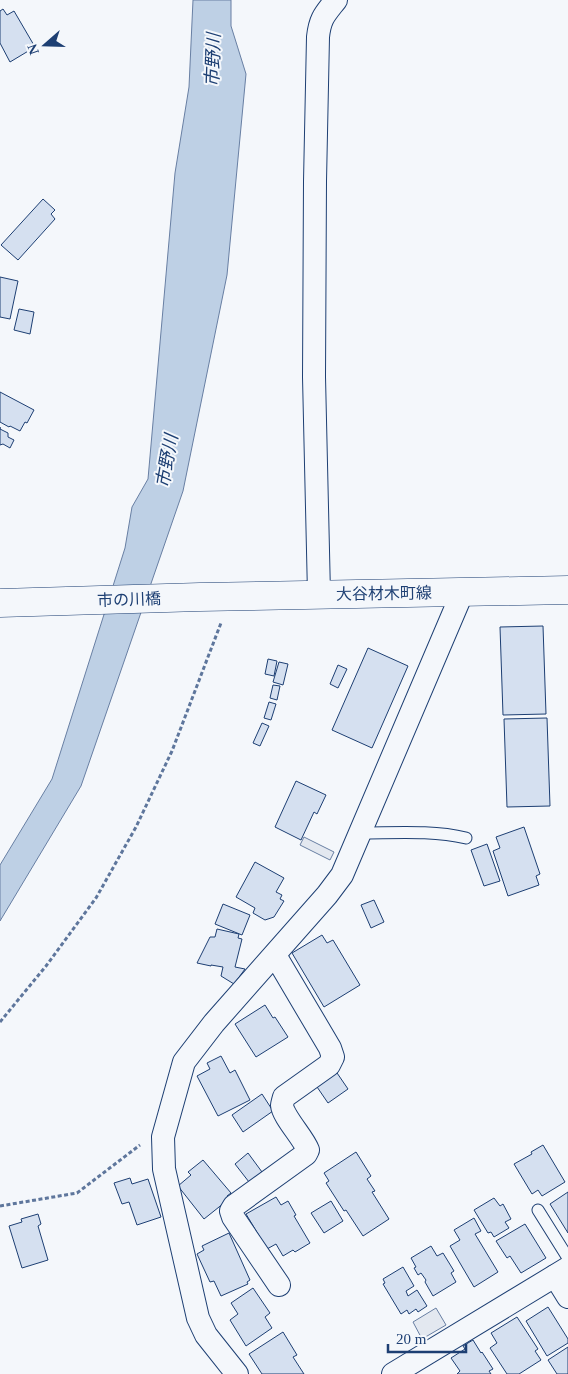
<svg xmlns="http://www.w3.org/2000/svg" width="568" height="1374" font-family="'Times New Roman','Noto Sans JP',serif">
	<style>
		.parking { fill: #e3e8f0; stroke: #687fa3 }
		.water { fill: #bed0e5; stroke: #687fa3 }
		.building { fill: #d5e0f0; stroke: #1d3f73 }
		.lines { fill: none; stroke-linecap: round; stroke-linejoin: round }
		.lane-casing { stroke: #1d3f73; stroke-width: 13 }
		.street-casing { stroke: #1d3f73; stroke-width: 24 }
		.secondary-casing { stroke: #1d3f73; stroke-width: 29 }
		.path { stroke: #5e769c; stroke-width: 3; stroke-dasharray: 4 2.5; stroke-linecap: butt }
		.lane { stroke: #f4f7fb; stroke-width: 11 }
		.street { stroke: #f4f7fb; stroke-width: 22 }
		.secondary { stroke: #f4f7fb; stroke-width: 28 }
		.labels { text-anchor: middle; stroke-width: 4; stroke-linejoin: round; paint-order: stroke }
		.street-label { font-size: 16px; fill: #1d3f73; stroke: #f4f7fb }
		.water-label { font-size: 18px; font-style: italic; fill: #1d3f73; stroke: #f4f7fb }
	</style>
	<rect width="100%" height="100%" fill="#f4f7fb"/>
	<g class="parking">
		<path d="M304,837L334,852L330,860L300,845Z"/>
		<path d="M436,1308L446,1325L422,1339L413,1322Z"/>
	</g>
	<path class="water" d="M193,0H231V26L246,74L227,275L183,491L81,786L0,921V865L52,779L125,548L132,507L148,479L175,173L189,87Z"/>
	<g class="building">
		<path d="M3,9L7,15L14,11L35,47L10,62L0,43V11Z"/>
		<path d="M43,199L55,210L51,214L55,219L18,260L1,245Z"/>
		<path d="M0,277L18,281L10,319L0,317Z"/>
		<path d="M19,309L34,312L30,334L14,330Z"/>
		<path d="M0,392L34,410L27,423L25,422L20,431L10,426L9,427L0,422Z"/>
		<path d="M0,427V429L8,433V437L14,440L10,448L3,444L0,445Z"/>
		<path d="M543,626L546,714L503,715L500,627Z"/>
		<path d="M368,648L408,666L372,748L332,730Z"/>
		<path d="M268,659L277,661L274,676L265,674Z"/>
		<path d="M279,662L288,664L283,685L273,682Z"/>
		<path d="M338,665L347,669L338,688L330,684Z"/>
		<path d="M273,685L280,686L277,700L270,698Z"/>
		<path d="M269,702L276,704L271,720L264,718Z"/>
		<path d="M547,718L550,806L507,807L504,719Z"/>
		<path d="M262,723L269,726L260,746L253,743Z"/>
		<path d="M296,781L326,795L317,814L314,812L301,840L275,827Z"/>
		<path d="M524,827L540,874L536,876L539,885L508,896L493,851L500,848L496,837Z"/>
		<path d="M487,844L500,881L484,886L471,850Z"/>
		<path d="M255,862L284,878L276,892L282,895L280,899L284,901L274,917L265,920L253,913L255,908L236,897Z"/>
		<path d="M374,900L384,922L371,928L361,905Z"/>
		<path d="M223,904L250,915L242,935L215,924Z"/>
		<path d="M217,929L239,934L238,938L242,939L235,967L245,969L234,984L221,976L223,967L211,965V966L197,963L210,937H215Z"/>
		<path d="M322,935L327,943L333,940L360,985L324,1007L292,953Z"/>
		<path d="M265,1005L273,1018L275,1017L288,1037L256,1057L235,1024Z"/>
		<path d="M221,1056L230,1073L235,1070L250,1100L218,1116L197,1076L210,1069L207,1063Z"/>
		<path d="M335,1070L348,1089L328,1103L315,1084Z"/>
		<path d="M262,1094L273,1111L243,1132L232,1115Z"/>
		<path d="M543,1145L565,1182L542,1196L538,1190L532,1194L514,1164L532,1154L531,1152Z"/>
		<path d="M356,1152L371,1176L367,1179L375,1191L372,1192L389,1219L363,1236L346,1210L344,1211L326,1183L329,1181L324,1173Z"/>
		<path d="M248,1153L262,1172L249,1182L235,1164Z"/>
		<path d="M203,1160L231,1193L227,1196L229,1199L204,1219L178,1186L191,1175L188,1172Z"/>
		<path d="M130,1178L132,1184L148,1179L161,1217L137,1225L129,1202L122,1204L114,1183Z"/>
		<path d="M568,1192V1233L550,1204Z"/>
		<path d="M276,1197L281,1205L288,1201L296,1215L294,1216L310,1243L295,1252L293,1250L283,1256L276,1244L267,1249L246,1214Z"/>
		<path d="M494,1198L500,1206L503,1204L511,1219L505,1222L509,1228L494,1237L491,1232L488,1233L474,1210Z"/>
		<path d="M331,1201L343,1221L324,1233L311,1213Z"/>
		<path d="M38,1214L41,1224L38,1226L48,1260L22,1268L9,1226L22,1222L21,1219Z"/>
		<path d="M474,1218L481,1231L475,1234L498,1272L474,1287L450,1246L460,1240L454,1230Z"/>
		<path d="M525,1224L546,1258L521,1273L510,1256L507,1258L496,1241Z"/>
		<path d="M229,1233L250,1280L247,1282L248,1284L221,1296L214,1281L210,1282L197,1254L204,1250L202,1246Z"/>
		<path d="M431,1246L437,1256L443,1253L454,1271L451,1273L456,1282L433,1296L425,1282L426,1280L421,1273L418,1275L414,1268L416,1267L411,1258Z"/>
		<path d="M403,1267L414,1286L406,1291L408,1296L417,1290L427,1306L418,1312L416,1309L409,1314L407,1310L401,1314L383,1284L385,1283L383,1279Z"/>
		<path d="M253,1288L270,1313L265,1317L272,1328L246,1346L230,1320L238,1314L231,1303Z"/>
		<path d="M548,1307L568,1339V1343L547,1356L526,1321Z"/>
		<path d="M517,1317L538,1349L535,1351L541,1360L519,1374H507L490,1348L497,1343L491,1333Z"/>
		<path d="M283,1332L297,1355L293,1357L304,1374H262L249,1354Z"/>
		<path d="M473,1340L481,1353L482,1352L493,1369L489,1371L491,1374H457L460,1371L451,1358L465,1349L463,1346Z"/>
		<path d="M568,1347V1374H557L548,1360Z"/>
	</g>
	<g class="lines">
		<g class="lane-casing">
			<g id="lane">
				<path d="M360,833C395,833 432,830 466,838"/>
				<path d="M538,1210L568,1258"/>
			</g>
		</g>
		<g class="street-casing">
			<g id="street">
				<path d="M319,594L314,377L315,181L318,37C320,18 325,14 336,0"/>
				<path d="M275,955L330,1048L333,1057L329,1065L284,1097C284,1097 282,1104 282,1105C283,1117 303,1137 308,1150L306,1154L234,1206L231,1211L233,1217L279,1285"/>
				<path d="M555,1276L568,1297"/>
				<path d="M237,1374L206,1335L198,1318L164,1169L163,1137L184,1062L214,1023L327,895L342,875L463,591"/>
				<path d="M393,1374L568,1268"/>
			</g>
		</g>
		<g class="secondary-casing">
			<path id="secondary" d="M0,603L200,597L568,590"/>
		</g>
		<g class="path">
			<path d="M0,1022L46,966L96,898L136,827L172,751L221,623"/>
			<path d="M0,1206L77,1193L140,1145"/>
		</g>
		<use href="#lane" class="lane"/>
		<use href="#street" class="street"/>
		<use href="#secondary" class="secondary"/>
	</g>
	<g class="labels">
		<g class="street-label">
			<text transform="translate(384 593) rotate(-1)" y="6">大谷材木町線</text>
			<text transform="translate(129 599) rotate(-2)" y="6">市の川橋</text>
		</g>
		<g class="water-label">
			<text transform="translate(213 60) rotate(-88)" y="6">市野川</text>
			<text transform="translate(167 461) rotate(-80)" y="6">市野川</text>
		</g>
	</g>
	<g transform="translate(45 45) rotate(250)" stroke="#f4f7fb" stroke-width="4" paint-order="stroke">
	<path d="M0-4L9 19L0 12L-9 19Z" fill="#1d3f73"/>
	<text y="-8" font-size="14" font-weight="bold" text-anchor="middle" fill="#1d3f73">N</text>
	</g>
	<path d="M388 1344v8h78v-8" fill="none" stroke="#1d3f73" stroke-width="2.5"/>
	<text x="396" y="1344" font-size="15" fill="#1d3f73" stroke="#f4f7fb" stroke-width="4" paint-order="stroke">20 m</text>
</svg>
